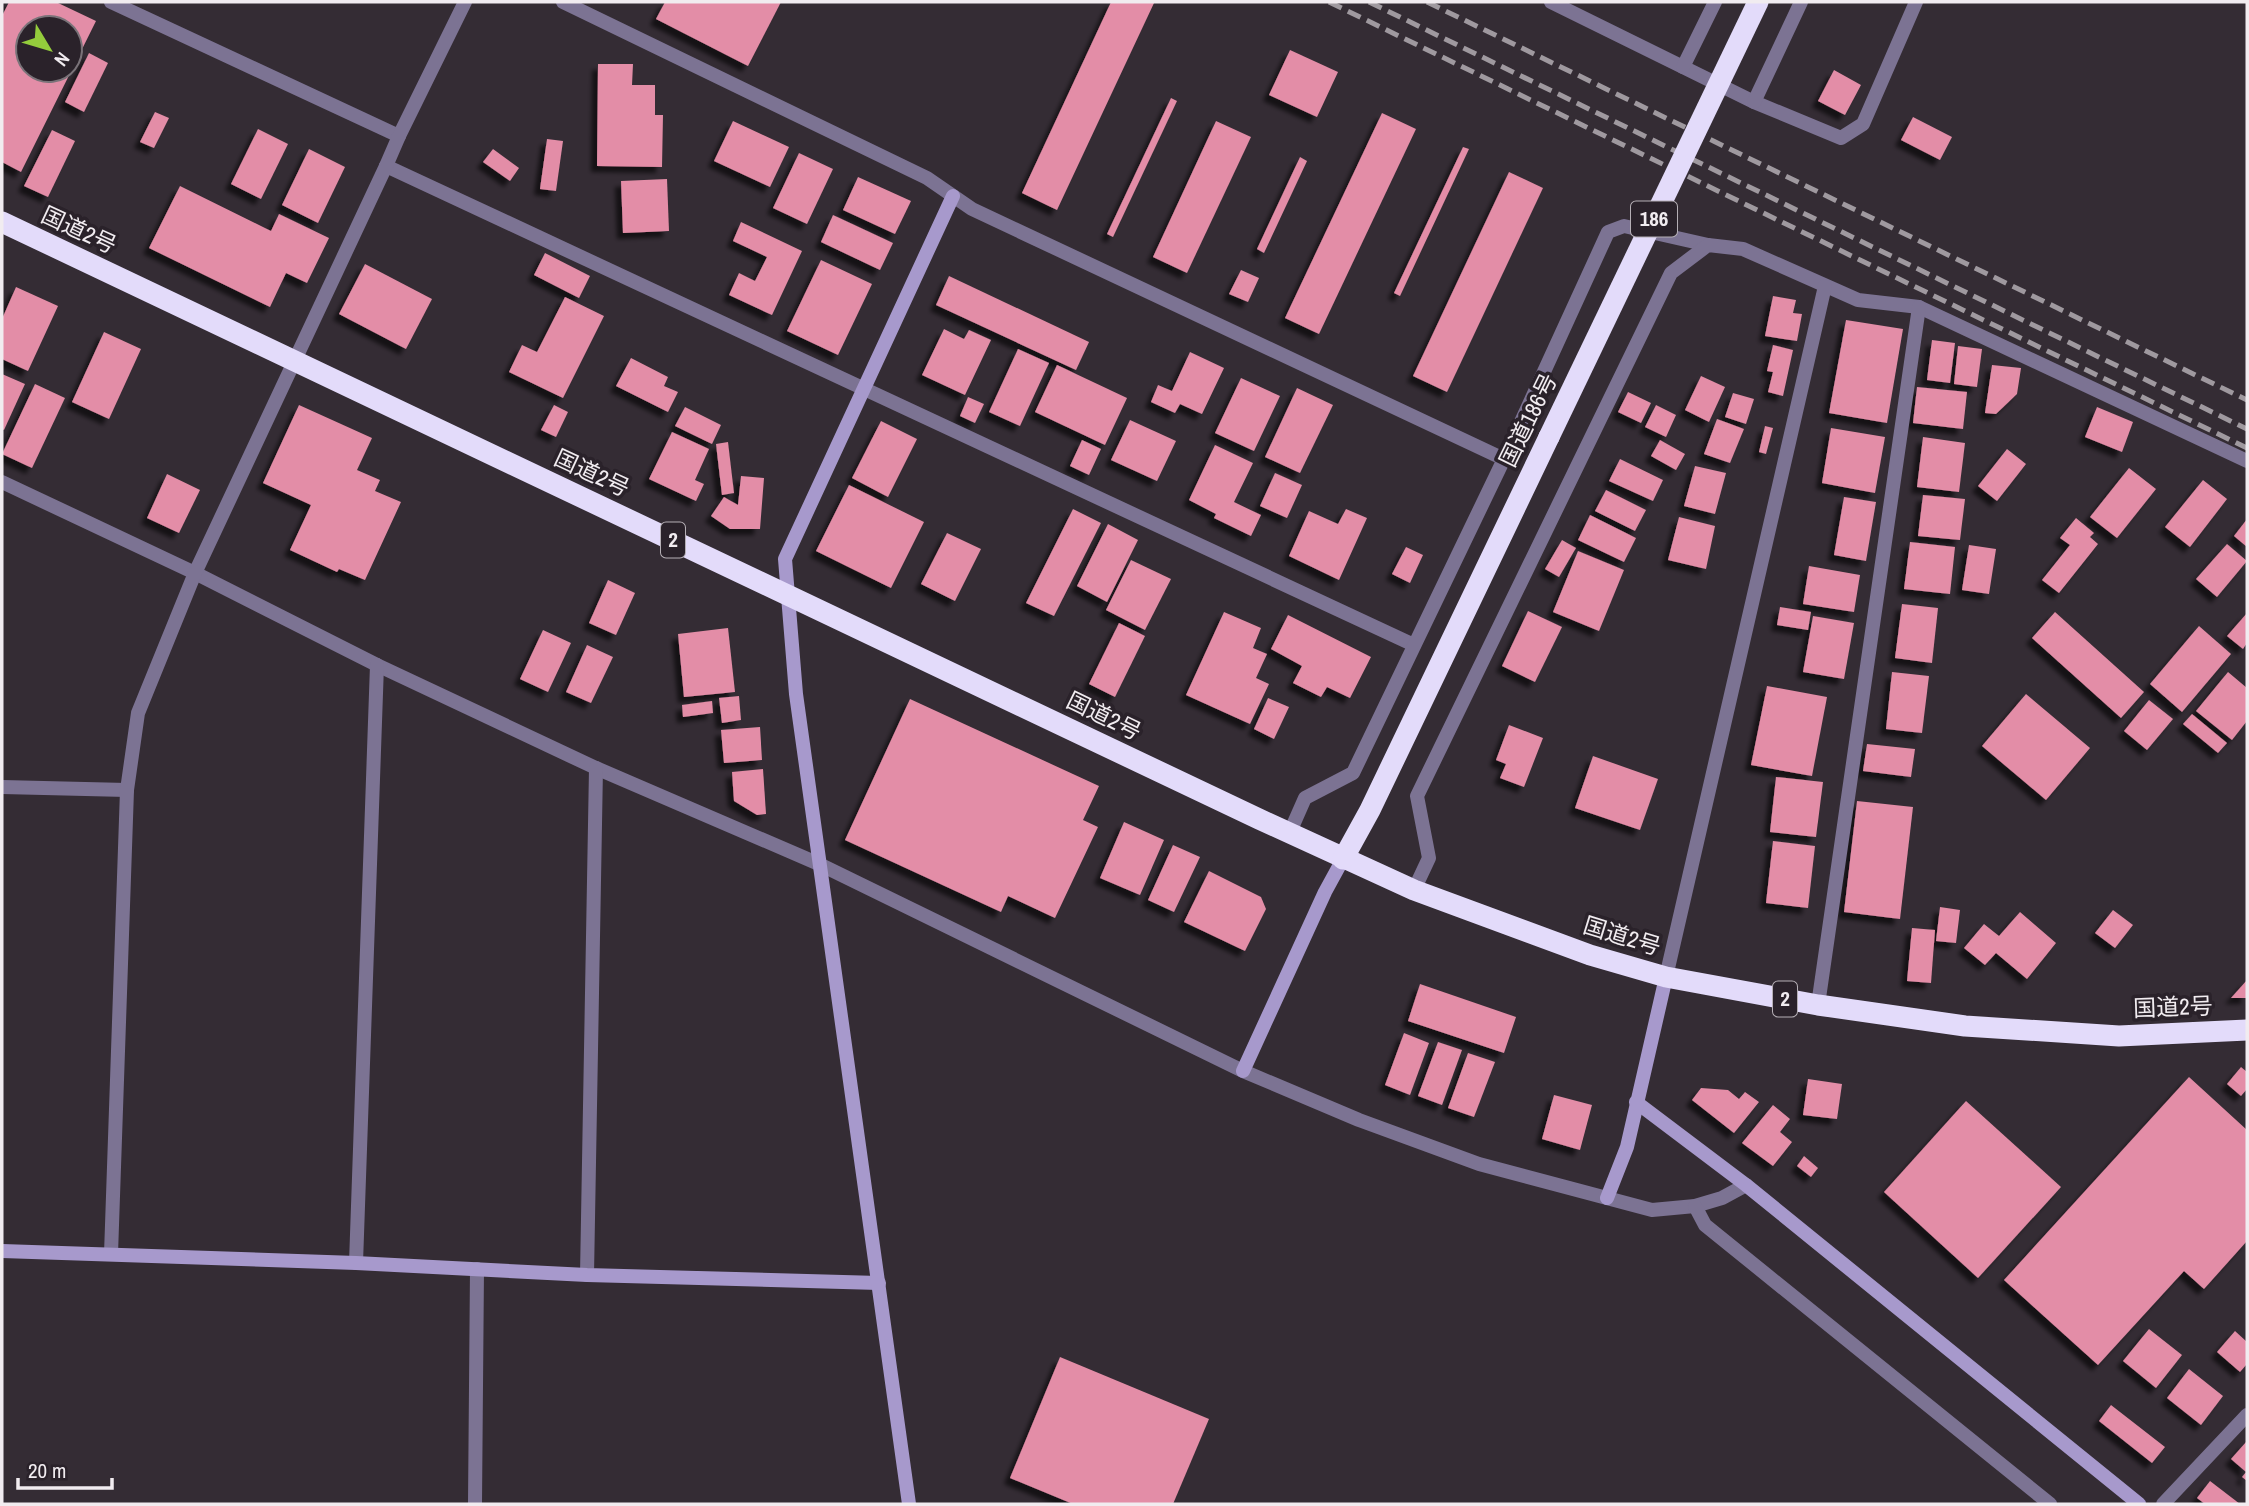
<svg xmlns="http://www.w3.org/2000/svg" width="2249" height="1506" font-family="'Archivo Narrow','Noto Sans JP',sans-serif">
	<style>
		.building { fill: #e38da7; fill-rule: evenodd; filter: url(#shadow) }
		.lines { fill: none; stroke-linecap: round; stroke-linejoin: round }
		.street { stroke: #7c7393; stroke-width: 14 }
		.secondary { stroke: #a799cc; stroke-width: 14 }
		.highway { stroke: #e3dbfa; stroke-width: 21 }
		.rail { stroke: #9f999f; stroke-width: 5; stroke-dasharray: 14 7; stroke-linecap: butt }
		.highway-bridge { stroke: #e3dbfa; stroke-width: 21 }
		.labels { text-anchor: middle; stroke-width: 7; stroke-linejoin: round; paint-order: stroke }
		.shield { fill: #2a222a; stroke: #b5afb5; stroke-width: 2 }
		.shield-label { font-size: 21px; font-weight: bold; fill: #f1ecf0 }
		.street-label { font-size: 23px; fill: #f1ecf0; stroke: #2a222a }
	</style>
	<defs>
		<filter id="shadow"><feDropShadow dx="-6" dy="6" stdDeviation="2" flood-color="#0009"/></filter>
	</defs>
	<rect width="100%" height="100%" fill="#342c34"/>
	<g class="building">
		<path d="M9,2H56L96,21L21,172L2,162V16ZM28,28H70V70H28Z"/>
		<path d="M665,2H781L748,66L656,19Z"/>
		<path d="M1111,2L1154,3L1057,210L1022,193Z"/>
		<path d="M1290,50L1338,72L1317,117L1269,95Z"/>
		<path d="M89,53L108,63L84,112L65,102Z"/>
		<path d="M598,64H633L632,85H655V115H663L662,167L597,166Z"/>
		<path d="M1834,70L1861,85L1845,115L1818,101Z"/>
		<path d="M1171,98L1177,101L1113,237L1107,234Z"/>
		<path d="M155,112L169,118L154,148L140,142Z"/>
		<path d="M1382,113L1416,129L1319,334L1285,318Z"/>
		<path d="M1913,117L1952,137L1940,160L1901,140Z"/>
		<path d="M733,121L789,147L770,187L714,161Z"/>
		<path d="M1216,121L1251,137L1187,273L1153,257Z"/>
		<path d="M258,129L288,144L261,199L231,184Z"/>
		<path d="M52,130L75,141L48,197L24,186Z"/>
		<path d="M547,139L563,141L556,191L540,189Z"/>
		<path d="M1463,147L1469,149L1400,296L1394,293Z"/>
		<path d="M309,149L345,167L318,223L282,205Z"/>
		<path d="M493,149L519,168L510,181L483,162Z"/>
		<path d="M799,153L833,169L807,224L773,208Z"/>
		<path d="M1300,157L1307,161L1264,253L1257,249Z"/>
		<path d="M1509,172L1543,188L1447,392L1413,376Z"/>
		<path d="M858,177L911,201L895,234L843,210Z"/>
		<path d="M667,179L669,231L623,233L621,181Z"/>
		<path d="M180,186L271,231L279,214L329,238L307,283L286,273L270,307L149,248Z"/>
		<path d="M833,215L893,243L880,270L821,242Z"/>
		<path d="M741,222L802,251L772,315L729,295L739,273L755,281L767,257L733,241Z"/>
		<path d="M545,253L590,276L579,298L534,275Z"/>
		<path d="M821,260L872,284L838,355L787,331Z"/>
		<path d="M365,264L432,299L406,349L339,314Z"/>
		<path d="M1241,270L1259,278L1248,302L1229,294Z"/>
		<path d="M949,276L1089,342L1076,370L936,305Z"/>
		<path d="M16,287L58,306L28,371L2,359V319Z"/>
		<path d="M1773,296L1796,300L1793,313L1802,314L1797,341L1765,336Z"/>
		<path d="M565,297L604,316L563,398L509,372L522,345L537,352Z"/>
		<path d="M1846,320L1903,329L1887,423L1829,413Z"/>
		<path d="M944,329L964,339L969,330L991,340L965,395L922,375Z"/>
		<path d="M104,332L141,349L109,419L72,402Z"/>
		<path d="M1932,340L1955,343L1950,383L1927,380Z"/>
		<path d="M1773,345L1793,350L1783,396L1768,392L1773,372L1767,371Z"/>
		<path d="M1958,346L1982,349L1977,387L1954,384Z"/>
		<path d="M1018,349L1049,363L1020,426L989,412Z"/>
		<path d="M1190,352L1224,368L1202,414L1180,404L1175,413L1151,402L1158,385L1172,391Z"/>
		<path d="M631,358L668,377L664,386L678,392L668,412L616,386Z"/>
		<path d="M1057,365L1127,398L1105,445L1035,412Z"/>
		<path d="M1992,365L2021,368L2017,394L1996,414L1985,413Z"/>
		<path d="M2,374L25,384L4,430L2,429Z"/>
		<path d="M1701,376L1725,387L1709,422L1685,410Z"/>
		<path d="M1241,378L1280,396L1254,451L1215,433Z"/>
		<path d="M35,384L65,398L32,468L2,454Z"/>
		<path d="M1917,387L1967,392L1963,429L1913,423Z"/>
		<path d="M1297,388L1333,405L1300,473L1265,457Z"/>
		<path d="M1628,392L1651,403L1641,423L1618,412Z"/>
		<path d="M1733,393L1754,399L1746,424L1725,417Z"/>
		<path d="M968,397L984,404L975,423L960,416Z"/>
		<path d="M299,405L372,438L357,470L380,480L375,491L401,502L365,580L339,569L337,572L290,550L311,505L263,483Z"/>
		<path d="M554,405L568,412L556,437L541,430Z"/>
		<path d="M1656,405L1676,415L1666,437L1645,427Z"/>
		<path d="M685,407L721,425L712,444L675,426Z"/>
		<path d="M2097,407L2133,422L2122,452L2085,437Z"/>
		<path d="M1717,419L1744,429L1730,463L1704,454Z"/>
		<path d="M1130,420L1176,441L1157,481L1111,460Z"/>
		<path d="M881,421L917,439L888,497L852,478Z"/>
		<path d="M1765,426L1773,428L1766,454L1759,452Z"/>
		<path d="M1831,428L1885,437L1875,493L1822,483Z"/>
		<path d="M672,432L709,449L695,480L704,484L696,501L649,479Z"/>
		<path d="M1923,437L1965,443L1959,492L1917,487Z"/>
		<path d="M1082,440L1101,449L1089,475L1070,466Z"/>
		<path d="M1660,440L1685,454L1676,470L1651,456Z"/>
		<path d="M728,442L734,493L722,495L716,444Z"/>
		<path d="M1215,445L1253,463L1234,502L1261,515L1251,536L1214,518L1216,514L1189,500Z"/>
		<path d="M2007,449L2026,464L1997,501L1978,486Z"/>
		<path d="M1620,459L1663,480L1653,501L1609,481Z"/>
		<path d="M1695,466L1726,473L1715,514L1684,506Z"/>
		<path d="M2129,468L2156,489L2117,538L2090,517Z"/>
		<path d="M1275,473L1302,485L1287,518L1260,506Z"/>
		<path d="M167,474L200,490L179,533L147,518Z"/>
		<path d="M741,476L764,478L760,529H730L711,516L724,497L738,505Z"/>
		<path d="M2203,480L2227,499L2190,547L2165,527Z"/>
		<path d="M849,485L924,522L891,588L816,551Z"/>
		<path d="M1606,490L1646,510L1635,531L1595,511Z"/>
		<path d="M1923,495L1965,499L1960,540L1918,536Z"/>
		<path d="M1844,497L1876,502L1866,561L1834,555Z"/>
		<path d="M1073,509L1101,523L1054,616L1026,603Z"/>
		<path d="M1346,509L1367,518L1339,580L1289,556L1309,511L1338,524Z"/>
		<path d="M1590,515L1636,538L1624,562L1578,540Z"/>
		<path d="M1679,517L1715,526L1706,569L1668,560Z"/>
		<path d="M2076,518L2094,533L2090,537L2098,544L2059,593L2042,580L2070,545L2060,538Z"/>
		<path d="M2247,519V547L2234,536Z"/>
		<path d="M1108,524L1138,540L1107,602L1077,586Z"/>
		<path d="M947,533L981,549L955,601L921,584Z"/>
		<path d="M1562,540L1576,548L1559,577L1545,569Z"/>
		<path d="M1910,542L1955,547L1950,594L1904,589Z"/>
		<path d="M2227,544L2247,561L2217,597L2196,579Z"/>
		<path d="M1969,545L1996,549L1989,594L1962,590Z"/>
		<path d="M1406,547L1423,555L1410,583L1392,574Z"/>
		<path d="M1578,551L1624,570L1599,631L1553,612Z"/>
		<path d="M1131,560L1171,579L1145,630L1106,610Z"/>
		<path d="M1809,566L1860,575L1854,612L1803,604Z"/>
		<path d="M608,580L635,593L616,635L589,623Z"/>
		<path d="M1902,604L1938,608L1932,663L1895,658Z"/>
		<path d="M1780,607L1811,612L1808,630L1777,625Z"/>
		<path d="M1528,611L1562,627L1535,682L1502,666Z"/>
		<path d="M1224,612L1261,628L1253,648L1267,654L1256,678L1269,684L1250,724L1186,695Z"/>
		<path d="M2055,612L2144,692L2121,718L2032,638Z"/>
		<path d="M2247,613V643L2243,649L2227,636Z"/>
		<path d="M1288,615L1371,657L1350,698L1327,687L1321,697L1293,683L1302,666L1271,649Z"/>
		<path d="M1813,616L1854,623L1844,679L1803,672Z"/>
		<path d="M1119,623L1145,636L1115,697L1089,684Z"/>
		<path d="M2199,626L2231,654L2182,712L2150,684Z"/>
		<path d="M728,628L735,692L684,697L678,634Z"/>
		<path d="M543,630L571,643L548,692L520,679Z"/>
		<path d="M587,645L613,657L591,703L566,692Z"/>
		<path d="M1892,672L1929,676L1922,733L1886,729Z"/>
		<path d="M2228,672L2247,688V721L2232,740L2196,711Z"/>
		<path d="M1767,686L1827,697L1812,776L1751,765Z"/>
		<path d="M2026,694L2090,748L2046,800L1982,746Z"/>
		<path d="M739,696L741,720L722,723L719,698Z"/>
		<path d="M1268,698L1289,707L1274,739L1254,729Z"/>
		<path d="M910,699L1099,786L1083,820L1098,827L1055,918L1008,896L1001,912L845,840Z"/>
		<path d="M2149,700L2173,719L2147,750L2124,731Z"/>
		<path d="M712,701L713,713L683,717L682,705Z"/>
		<path d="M2192,714L2227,743L2218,753L2183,724Z"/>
		<path d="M1509,725L1543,738L1524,787L1500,778L1506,764L1496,760Z"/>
		<path d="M760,727L762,760L724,763L721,730Z"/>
		<path d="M1867,744L1915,749L1911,777L1863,771Z"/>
		<path d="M1593,756L1658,779L1640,830L1575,808Z"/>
		<path d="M763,769L766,814L757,815L734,801L732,772Z"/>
		<path d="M1776,777L1823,782L1816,837L1770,832Z"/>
		<path d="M1857,801L1913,807L1900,919L1844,912Z"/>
		<path d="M1124,822L1164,840L1140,895L1100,878Z"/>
		<path d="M1773,841L1815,846L1808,908L1766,903Z"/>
		<path d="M1173,845L1200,857L1174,912L1148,900Z"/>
		<path d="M1209,871L1261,897L1266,909L1245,951L1184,922Z"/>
		<path d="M1940,907L1960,910L1956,943L1936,941Z"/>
		<path d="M2113,910L2133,925L2115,948L2095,933Z"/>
		<path d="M2020,912L2056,943L2027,979L1996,953L1985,965L1964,948L1984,924L1999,936Z"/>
		<path d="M1912,928L1935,930L1931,983L1907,981Z"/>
		<path d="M2247,980V998H2231Z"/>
		<path d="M1420,984L1516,1017L1504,1053L1408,1021Z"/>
		<path d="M1404,1033L1429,1043L1410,1095L1385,1085Z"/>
		<path d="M1438,1042L1462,1050L1442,1105L1418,1096Z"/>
		<path d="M1468,1053L1495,1062L1474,1117L1448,1108Z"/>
		<path d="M2241,1067L2247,1072V1089L2241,1096L2227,1084Z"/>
		<path d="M2189,1077L2247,1130V1241L2204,1289L2184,1271L2098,1365L2004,1280Z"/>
		<path d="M1808,1079L1842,1084L1837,1119L1803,1115Z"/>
		<path d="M1701,1088L1728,1090L1739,1099L1745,1092L1759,1102L1734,1133L1692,1100Z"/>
		<path d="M1554,1095L1592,1105L1580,1150L1542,1139Z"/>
		<path d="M1966,1101L2061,1187L1978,1278L1884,1192Z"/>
		<path d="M1773,1105L1790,1119L1780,1132L1792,1142L1773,1166L1742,1143Z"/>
		<path d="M1804,1156L1818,1168L1811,1177L1797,1166Z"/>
		<path d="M2149,1329L2182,1355L2156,1388L2123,1361Z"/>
		<path d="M2235,1331L2247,1342V1364L2240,1372L2217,1352Z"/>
		<path d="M1060,1357L1209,1419L1173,1504H1073L1010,1478Z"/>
		<path d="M2189,1369L2223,1396L2201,1425L2167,1398Z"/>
		<path d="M2111,1405L2165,1447L2152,1463L2099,1421Z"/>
		<path d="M2246,1442L2247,1443V1481L2242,1477L2246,1472L2231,1459Z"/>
		<path d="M2210,1481L2240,1504H2205L2197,1498Z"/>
	</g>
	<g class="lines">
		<g class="street">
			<path d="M111,2L399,136"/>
			<path d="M563,2L927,178L972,209L1504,459"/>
			<path d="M1551,2L1754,102L1841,138L1863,124L1916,2"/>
			<path d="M1683,67L1715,2"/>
			<path d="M1754,102L1801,2"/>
			<path d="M386,166L1414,645"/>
			<path d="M2,482L195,573L377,665L596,768L819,864L1243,1071L1359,1120L1479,1164L1652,1210L1695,1206L1722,1198L1746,1185"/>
			<path d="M2,787L127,790"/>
			<path d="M1290,832L1305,798L1353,773L1504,459L1608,232L1624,226L1708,245"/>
			<path d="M1414,890L1429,858L1417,796L1671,273L1708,245L1743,249L1858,300L1919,307L2247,461"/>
			<path d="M1666,977L1825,286"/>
			<path d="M1818,1005L1919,307"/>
			<path d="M1695,1206L1705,1225L2050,1504"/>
			<path d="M111,1254L127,790L138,713L195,573L386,166L399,136L465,2"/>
			<path d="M356,1263L377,665"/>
			<path d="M587,1275L596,768"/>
			<path d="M475,1504L477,1269"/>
			<path d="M2163,1504L2247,1415"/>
		</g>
		<g class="secondary">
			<path d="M1243,1071L1325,892L1343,859"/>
			<path d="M1636,1102L1746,1185L2139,1504"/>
			<path d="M1607,1198L1627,1147L1666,977"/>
			<path d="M2,1251L356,1263L587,1275L879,1283"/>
			<path d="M909,1504L796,694L785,559L953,196"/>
		</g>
		<g class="highway">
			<path d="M2,222L1259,819L1414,890L1590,955L1666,977L1818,1005L1965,1026L2119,1036L2247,1030"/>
			<path d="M1343,859L1370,810L1549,437"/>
		</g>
		<g class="rail">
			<path d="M1329,2L2247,448"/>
			<path d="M1369,2L2247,429"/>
			<path d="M1427,2L2247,400"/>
		</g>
		<path class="highway-bridge" d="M1549,437L1758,2"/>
	</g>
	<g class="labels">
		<g class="shield">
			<rect x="1631" y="201.5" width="46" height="35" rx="5"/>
			<rect x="661" y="522.5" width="24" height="35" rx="5"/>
			<rect x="1773" y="981.5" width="24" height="35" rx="5"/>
		</g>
		<g class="shield-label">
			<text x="1654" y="226">186</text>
			<text x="673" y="547">2</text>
			<text x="1785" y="1006">2</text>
		</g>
		<g class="street-label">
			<text transform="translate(79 230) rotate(25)" y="8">国道2号</text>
			<text transform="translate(1528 420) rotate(-64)" y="8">国道186号</text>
			<text transform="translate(592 473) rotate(25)" y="8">国道2号</text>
			<text transform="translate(1104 716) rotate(26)" y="8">国道2号</text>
			<text transform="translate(1622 936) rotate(17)" y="8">国道2号</text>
			<text transform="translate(2173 1007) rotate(-2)" y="8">国道2号</text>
		</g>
	</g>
	<rect width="2249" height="1506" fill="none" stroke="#f1ecf0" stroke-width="7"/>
	<g transform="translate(49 49) rotate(128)"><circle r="33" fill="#2a222a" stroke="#7a7379" stroke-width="2"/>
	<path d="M0-5L12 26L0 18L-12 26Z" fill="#94cc3c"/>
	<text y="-10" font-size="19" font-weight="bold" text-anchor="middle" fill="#f1ecf0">N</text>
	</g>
	<path d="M18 1478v10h94v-10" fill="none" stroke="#f1ecf0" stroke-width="3.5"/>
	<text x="28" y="1478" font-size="21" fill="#f1ecf0" stroke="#2a222a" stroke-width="5" paint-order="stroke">20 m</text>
</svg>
